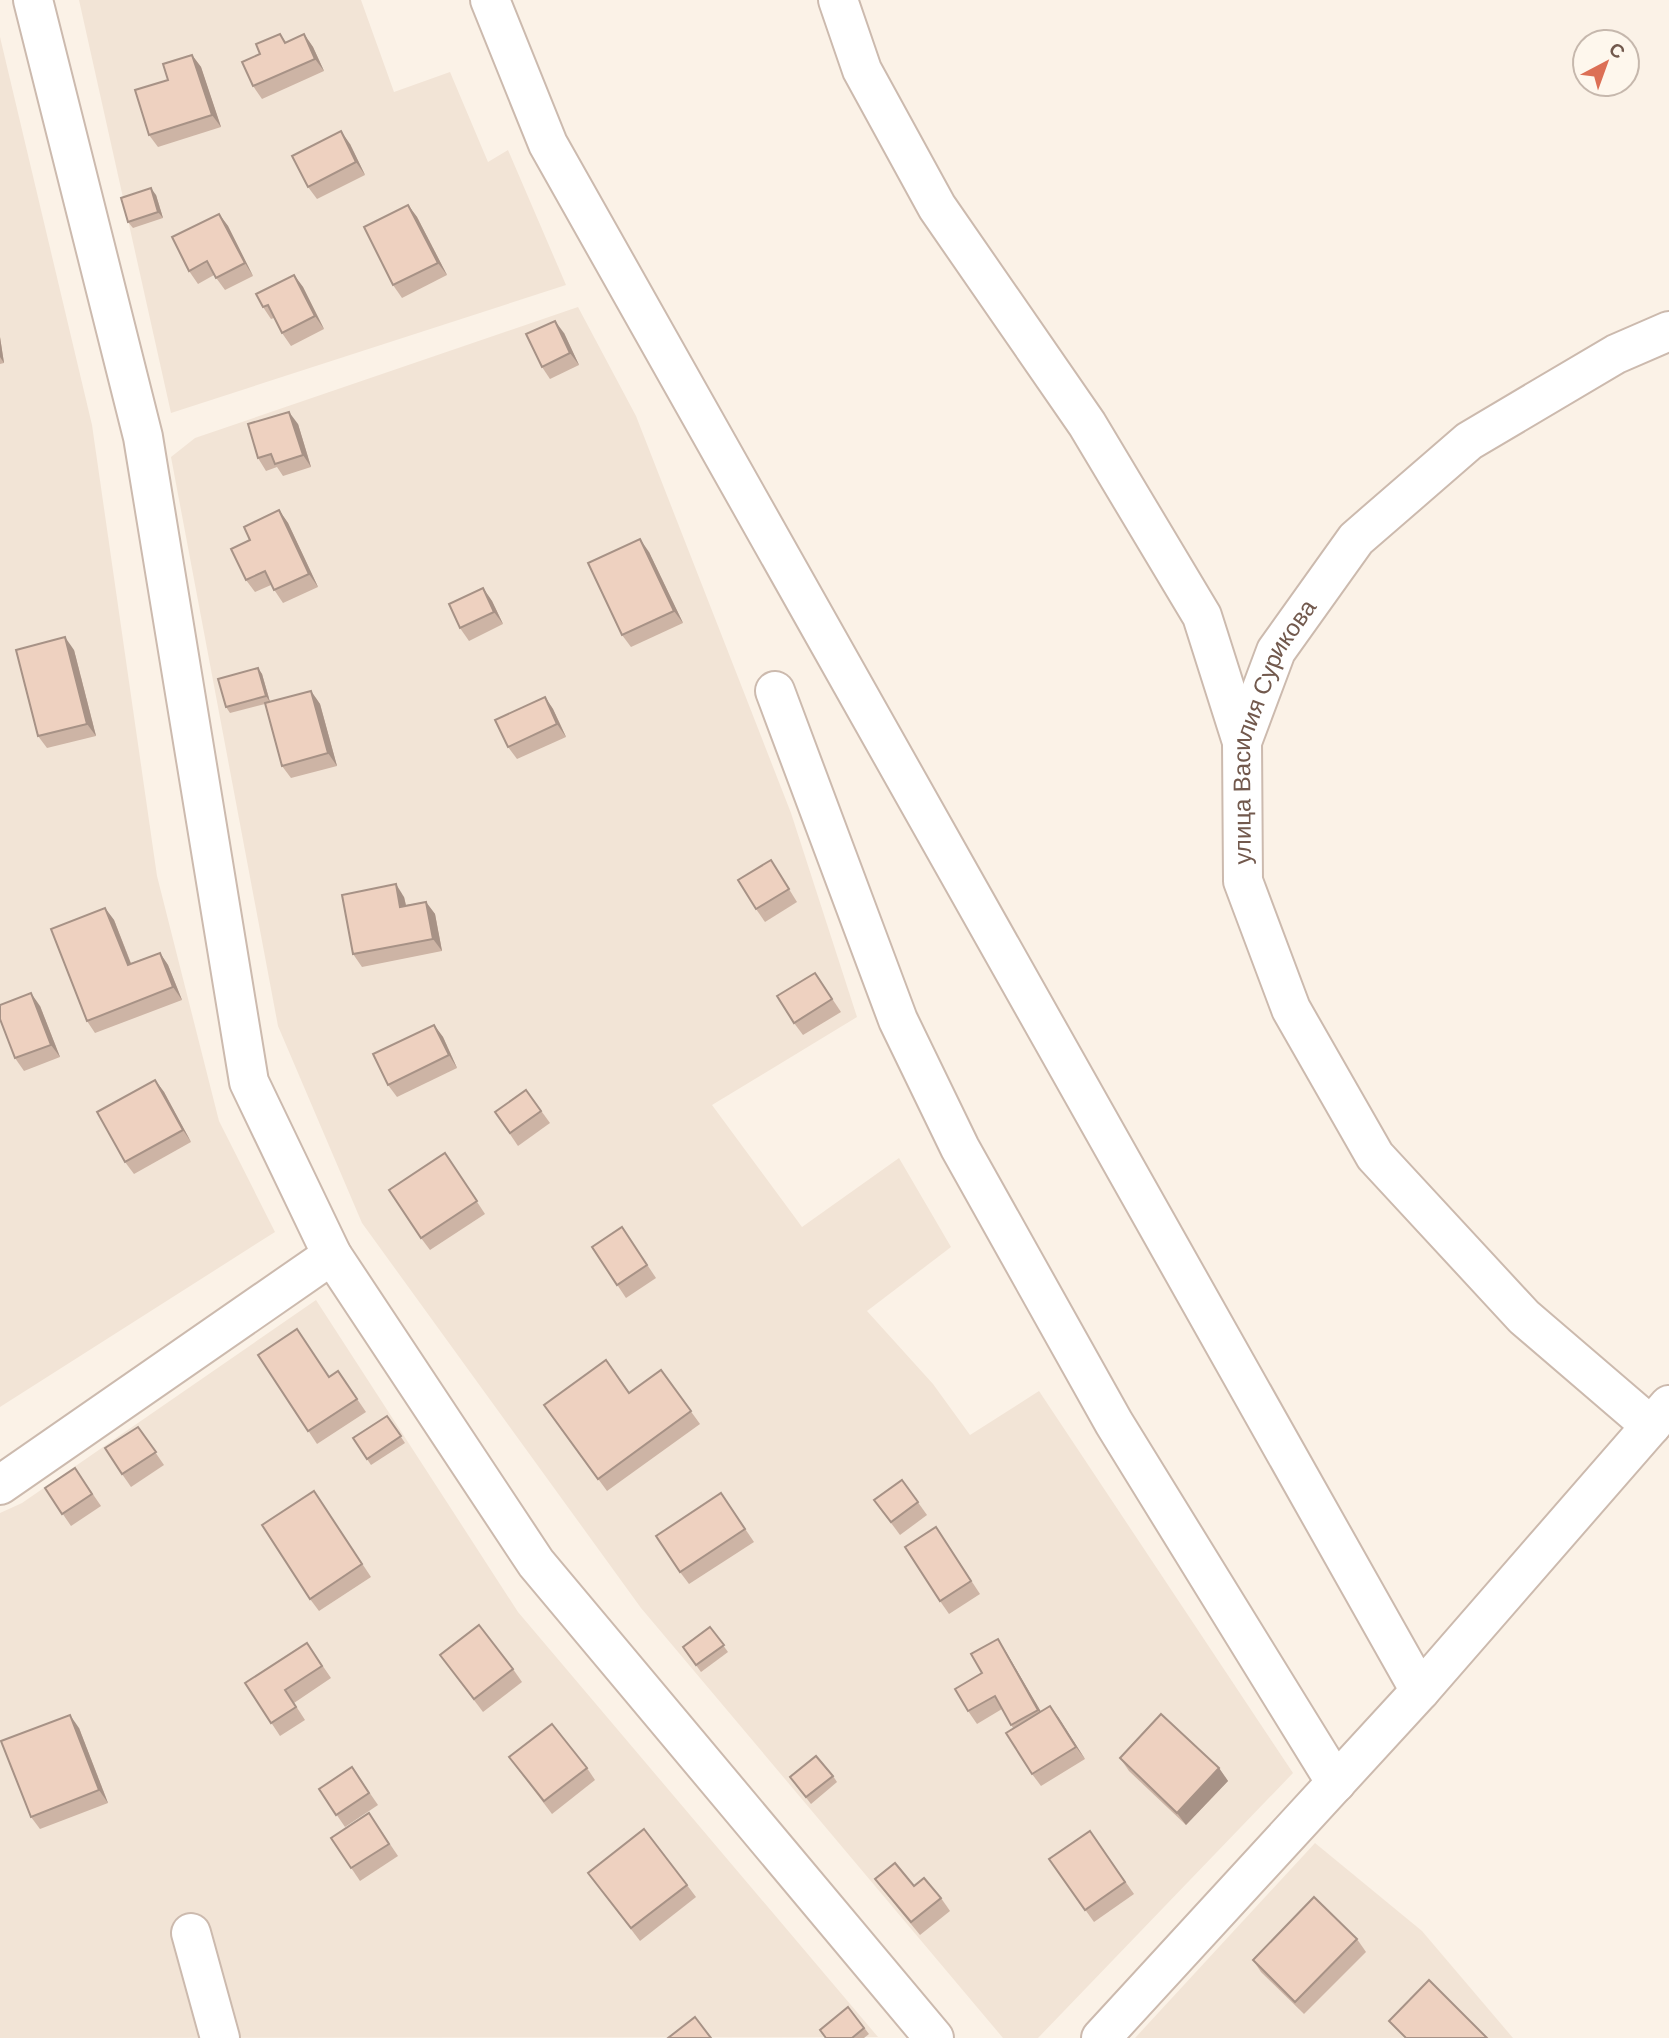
<svg xmlns="http://www.w3.org/2000/svg" width="1669" height="2038" font-family="'DM Sans',sans-serif">
	<style>
		.residential { fill: #f2e4d6 }
		.lines { fill: none; stroke-linecap: round; stroke-linejoin: round }
		.minor-casing { stroke: #ccbaae; stroke-width: 42 }
		.minor { stroke: #fff; stroke-width: 38 }
		.wall { fill: #cdb4a5 }
		.shaded-wall { fill: #a79286 }
		.building { fill: #eed1c0; stroke: #a79286; stroke-width: 2 }
		.labels { text-anchor: middle; stroke-width: 5; stroke-linejoin: round; paint-order: stroke }
		.street-label { font-size: 24px; fill: #72594d; stroke: #fef7ed }
	</style>
	<rect width="100%" height="100%" fill="#fbf2e7"/>
	<g class="residential">
		<path d="M79,0H361L394,92L450,72L488,162L508,150L566,285L171,413Z"/>
		<path d="M0,37L92,425L157,876L219,1121L275,1232L0,1407Z"/>
		<path d="M578,307L636,416L791,813L857,1017L712,1105L802,1227L899,1158L951,1247L867,1311L933,1384L970,1435L1039,1391L1293,1773L1038,2038H1003L641,1608L362,1223L278,1026L171,457L195,438Z"/>
		<path d="M316,1300L518,1612L878,2037L0,2038V1513L22,1503Z"/>
		<path d="M1315,1843L1422,1931L1513,2038H1135Z"/>
	</g>
	<g class="lines">
		<g class="minor-casing">
			<g id="minor">
				<path d="M33,0L143,437L249,1082L332,1255L536,1563L934,2038"/>
				<path d="M490,0L548,144L1420,1691"/>
				<path d="M838,0L862,70L937,207L1087,424L1202,616L1242,742"/>
				<path d="M775,691L898,1020L960,1148L1114,1423L1336,1783"/>
				<path id="s1" d="M1651,1426L1524,1317L1375,1156L1291,1009L1243,881L1242,742L1276,651L1356,539L1469,441L1616,354L1669,331"/>
				<path d="M0,1485L332,1255"/>
				<path d="M191,1933L220,2038"/>
				<path d="M1101,2038L1420,1691L1669,1405"/>
			</g>
		</g>
		<use href="#minor" class="minor"/>
	</g>
	<g class="wall">
		<path d="M280,34L286,42L304,34L313,47L324,71L262,99L253,86L260,54Z"/>
		<path d="M192,55L201,67L221,127L158,147L149,135L168,80Z"/>
		<path d="M350,144L365,175L317,199L308,187Z"/>
		<path d="M156,195L163,218L133,228L128,222Z"/>
		<path d="M408,205L417,217L447,275L402,298L393,285Z"/>
		<path d="M219,214L228,226L253,276L225,290L214,275L198,284L189,271Z"/>
		<path d="M294,275L303,287L324,329L291,346L282,333L274,318L271,319L263,307Z"/>
		<path d="M564,333L579,365L550,379L542,367Z"/>
		<path d="M0,337L4,363L0,364Z"/>
		<path d="M298,424L311,467L283,476L277,467L266,471L258,458Z"/>
		<path d="M279,510L288,523L318,587L283,603L271,585L255,592L246,580L250,540Z"/>
		<path d="M649,552L683,623L631,647L622,635Z"/>
		<path d="M483,588L492,601L503,624L469,641L460,628Z"/>
		<path d="M74,650L96,736L47,748L38,736Z"/>
		<path d="M258,668L262,674L270,702L311,691L320,704L337,766L291,778L282,766L265,704L230,713L226,707Z"/>
		<path d="M545,697L553,709L566,737L517,759L508,747Z"/>
		<path d="M779,873L797,902L765,922L756,909Z"/>
		<path d="M404,897L406,905L426,902L435,914L442,951L362,967L353,954Z"/>
		<path d="M105,908L114,920L131,963L160,953L168,965L182,1000L95,1033L87,1021Z"/>
		<path d="M815,973L841,1012L803,1035L794,1023Z"/>
		<path d="M40,1006L60,1057L24,1071L15,1058Z"/>
		<path d="M434,1025L443,1037L457,1068L397,1097L388,1085Z"/>
		<path d="M155,1080L164,1092L191,1142L134,1174L125,1162Z"/>
		<path d="M526,1090L550,1123L518,1146L495,1112Z"/>
		<path d="M445,1153L485,1214L430,1250L421,1238Z"/>
		<path d="M622,1227L656,1278L626,1298L592,1247Z"/>
		<path d="M258,1355L329,1377L338,1371L366,1412L317,1444Z"/>
		<path d="M661,1370L700,1424L607,1491L544,1405L629,1393Z"/>
		<path d="M387,1416L405,1443L371,1465L353,1438Z"/>
		<path d="M138,1427L164,1465L131,1487L122,1474Z"/>
		<path d="M75,1468L101,1506L71,1526L45,1488Z"/>
		<path d="M902,1480L927,1515L900,1535L874,1500Z"/>
		<path d="M314,1491L371,1577L319,1611L310,1599Z"/>
		<path d="M721,1493L754,1542L689,1584L680,1572Z"/>
		<path d="M936,1527L980,1594L949,1614L940,1601Z"/>
		<path d="M710,1627L728,1652L701,1672L683,1647Z"/>
		<path d="M307,1643L331,1678L294,1703L305,1720L280,1736L245,1683Z"/>
		<path d="M1006,1652L1041,1712L1050,1706L1085,1759L1041,1786L1032,1774L1013,1728L1002,1709L977,1724L968,1711L982,1673Z"/>
		<path d="M440,1655L513,1669L522,1682L483,1712Z"/>
		<path d="M79,1728L108,1803L40,1829L31,1817Z"/>
		<path d="M509,1757L587,1768L595,1780L552,1814Z"/>
		<path d="M1120,1758L1219,1768L1228,1781L1186,1825L1129,1771Z"/>
		<path d="M352,1767L378,1805L345,1827L319,1789Z"/>
		<path d="M833,1776L837,1782L811,1804L790,1777Z"/>
		<path d="M369,1813L398,1856L360,1881L331,1838Z"/>
		<path d="M1090,1831L1134,1894L1094,1922L1049,1859Z"/>
		<path d="M588,1873L687,1885L696,1897L640,1941Z"/>
		<path d="M875,1879L914,1886L941,1898L950,1911L920,1935L884,1891Z"/>
		<path d="M1357,1939L1366,1952L1304,2014L1261,1972L1253,1960Z"/>
		<path d="M848,2007L869,2034L864,2038H826Z"/>
	</g>
	<g class="shaded-wall">
		<path d="M304,34L313,47L324,71L315,59Z"/>
		<path d="M192,55L201,67L221,127L212,115Z"/>
		<path d="M341,131L350,144L365,175L356,162Z"/>
		<path d="M151,188L156,195L163,218L158,212Z"/>
		<path d="M408,205L417,217L447,275L438,263Z"/>
		<path d="M219,214L228,226L253,276L245,263Z"/>
		<path d="M294,275L303,287L324,329L315,316Z"/>
		<path d="M555,321L564,333L579,365L570,353Z"/>
		<path d="M0,337L4,363L0,357Z"/>
		<path d="M289,412L298,424L311,467L303,455Z"/>
		<path d="M279,510L288,523L318,587L309,574Z"/>
		<path d="M640,539L649,552L683,623L674,611Z"/>
		<path d="M483,588L492,601L503,624L494,612Z"/>
		<path d="M65,637L74,650L96,736L87,724Z"/>
		<path d="M258,668L262,674L270,702L266,696Z"/>
		<path d="M311,691L320,704L337,766L328,753Z"/>
		<path d="M545,697L553,709L566,737L557,724Z"/>
		<path d="M396,884L404,897L409,919L400,907Z"/>
		<path d="M426,902L435,914L442,951L433,939Z"/>
		<path d="M105,908L114,920L136,977L128,965Z"/>
		<path d="M160,953L168,965L182,1000L173,987Z"/>
		<path d="M31,993L40,1006L60,1057L51,1045Z"/>
		<path d="M434,1025L443,1037L457,1068L449,1055Z"/>
		<path d="M155,1080L164,1092L191,1142L183,1130Z"/>
		<path d="M998,1639L1006,1652L1047,1722L1038,1710Z"/>
		<path d="M1050,1706L1059,1718L1085,1759L1076,1747Z"/>
		<path d="M70,1715L79,1728L108,1803L99,1790Z"/>
		<path d="M1219,1768L1228,1781L1186,1825L1177,1813Z"/>
	</g>
	<g class="building">
		<path d="M280,34L285,43L304,34L315,59L253,86L242,62L260,54L256,44Z"/>
		<path d="M192,55L212,115L149,135L135,90L168,80L163,64Z"/>
		<path d="M341,131L356,162L308,187L292,156Z"/>
		<path d="M151,188L158,212L128,222L121,198Z"/>
		<path d="M408,205L438,263L393,285L364,227Z"/>
		<path d="M219,214L245,263L216,278L207,261L189,271L172,237Z"/>
		<path d="M294,275L315,316L282,333L268,305L263,307L256,294Z"/>
		<path d="M555,321L570,353L542,367L526,334Z"/>
		<path d="M289,412L303,455L275,464L271,454L258,458L248,424Z"/>
		<path d="M279,510L309,574L274,590L265,571L246,580L231,549L250,540L244,527Z"/>
		<path d="M640,539L674,611L622,635L588,563Z"/>
		<path d="M483,588L494,612L460,628L449,604Z"/>
		<path d="M65,637L87,724L38,736L16,650Z"/>
		<path d="M258,668L266,696L226,707L218,679Z"/>
		<path d="M311,691L328,753L282,766L265,703Z"/>
		<path d="M545,697L557,724L508,747L495,720Z"/>
		<path d="M771,860L789,889L756,909L738,880Z"/>
		<path d="M396,884L400,907L426,902L433,939L353,954L342,895Z"/>
		<path d="M105,908L128,965L160,953L173,987L87,1021L51,929Z"/>
		<path d="M815,973L832,999L794,1023L777,996Z"/>
		<path d="M31,993L51,1045L15,1058L0,1019V1005Z"/>
		<path d="M434,1025L449,1055L388,1085L373,1054Z"/>
		<path d="M155,1080L183,1130L125,1162L97,1112Z"/>
		<path d="M526,1090L541,1111L510,1133L495,1112Z"/>
		<path d="M445,1153L477,1201L421,1238L389,1190Z"/>
		<path d="M622,1227L647,1265L617,1285L592,1247Z"/>
		<path d="M297,1329L329,1377L338,1371L357,1399L308,1431L258,1355Z"/>
		<path d="M606,1360L629,1393L661,1370L691,1411L598,1479L544,1405Z"/>
		<path d="M387,1416L401,1436L367,1459L353,1438Z"/>
		<path d="M138,1427L156,1452L122,1474L105,1448Z"/>
		<path d="M75,1468L92,1494L62,1514L45,1488Z"/>
		<path d="M902,1480L918,1502L891,1522L874,1500Z"/>
		<path d="M314,1491L362,1564L310,1599L262,1525Z"/>
		<path d="M721,1493L745,1529L680,1572L656,1536Z"/>
		<path d="M936,1527L971,1581L940,1601L905,1547Z"/>
		<path d="M479,1625L513,1669L474,1699L440,1655Z"/>
		<path d="M710,1627L724,1645L696,1665L683,1647Z"/>
		<path d="M998,1639L1038,1710L1011,1725L995,1696L968,1711L955,1689L982,1673L971,1654Z"/>
		<path d="M307,1643L322,1666L285,1690L296,1707L271,1723L245,1683Z"/>
		<path d="M1050,1706L1076,1747L1032,1774L1006,1733Z"/>
		<path d="M1161,1714L1219,1768L1177,1813L1120,1758Z"/>
		<path d="M70,1715L99,1790L31,1817L1,1741Z"/>
		<path d="M552,1724L587,1768L544,1801L509,1757Z"/>
		<path d="M816,1756L833,1776L806,1797L790,1777Z"/>
		<path d="M352,1767L369,1793L336,1815L319,1789Z"/>
		<path d="M369,1813L389,1844L351,1868L331,1838Z"/>
		<path d="M644,1829L687,1885L631,1928L588,1873Z"/>
		<path d="M1090,1831L1125,1882L1085,1910L1049,1859Z"/>
		<path d="M895,1863L914,1886L924,1878L941,1898L911,1922L875,1879Z"/>
		<path d="M1314,1897L1357,1939L1295,2002L1253,1960Z"/>
		<path d="M1429,1980L1487,2038H1406L1389,2021Z"/>
		<path d="M848,2007L864,2028L852,2038H826L820,2030Z"/>
		<path d="M695,2017L711,2038H668Z"/>
	</g>
	<g class="labels">
		<g class="street-label">
			<text dy="8" stroke="none"><textPath href="#s1" startOffset="849">улица Василия Сурикова</textPath></text>
		</g>
	</g>
	<g transform="translate(1606 63) rotate(41)"><circle r="33" fill="#fef7ed" stroke="#c6b8ad" stroke-width="2"/>
	<path d="M0-5L12 26L0 18L-12 26Z" fill="#dc6f55"/>
	<text y="-10" font-size="19" font-weight="bold" text-anchor="middle" fill="#72594d">С</text>
	</g>
</svg>
